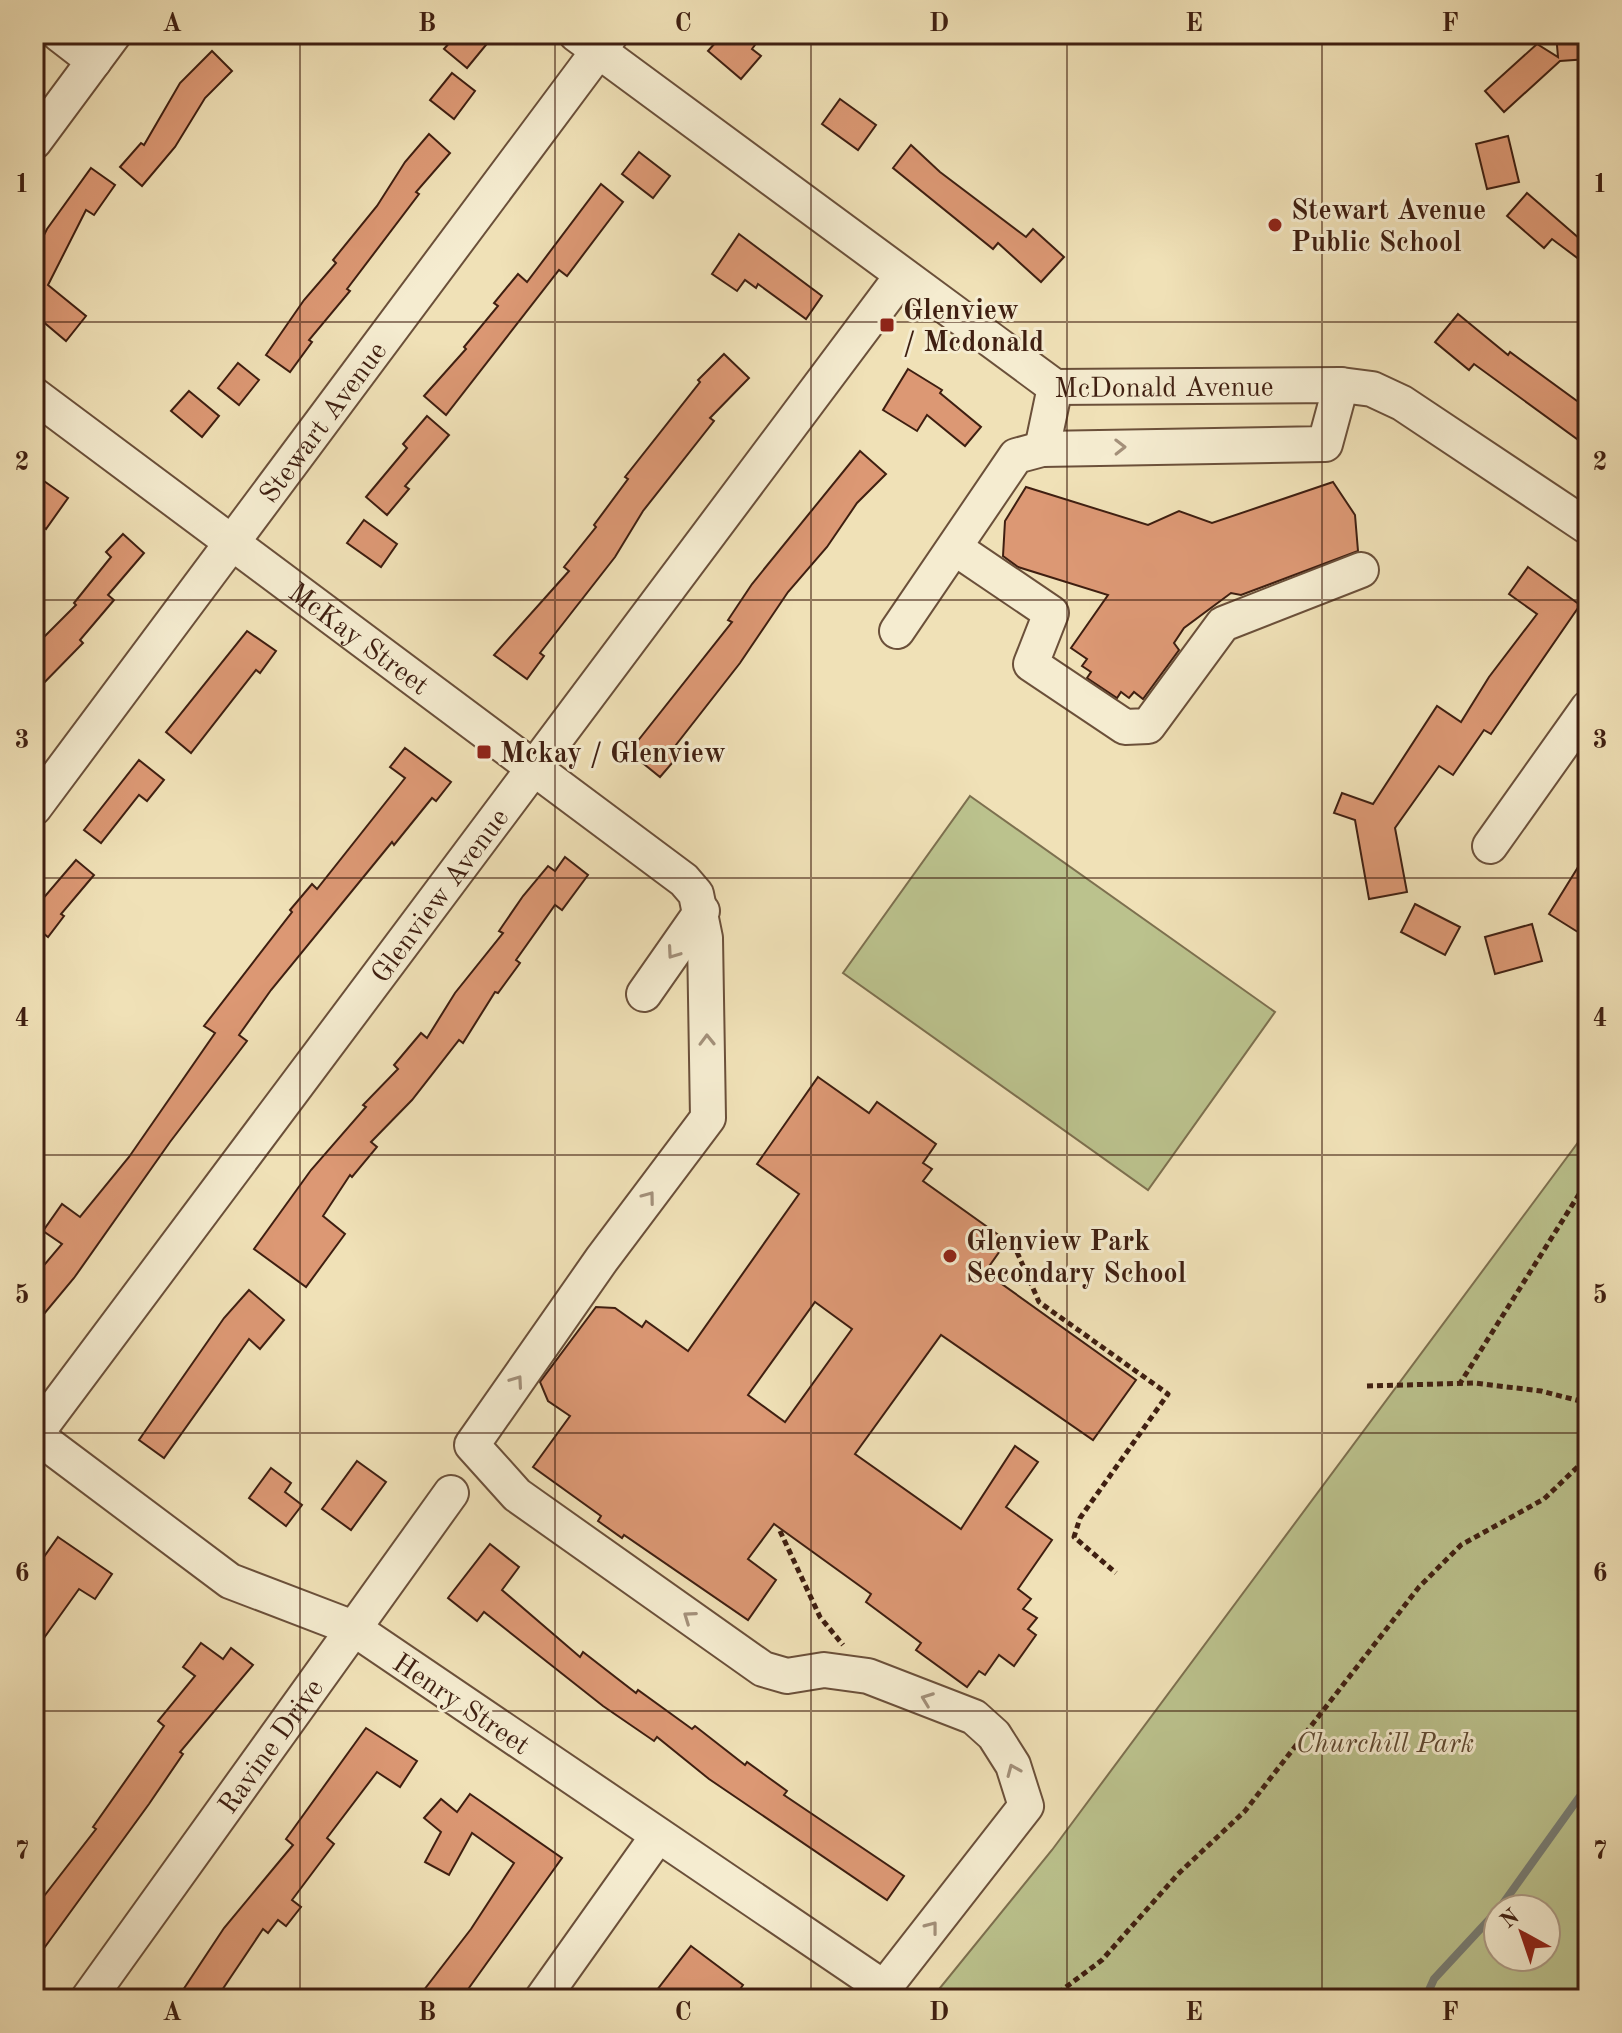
<svg xmlns="http://www.w3.org/2000/svg" width="1622" height="2033" font-family="'Old Standard TT',serif">
	<style>
		.green { fill: #bbc28d; stroke: #7d704f; stroke-width: 2; fill-rule: evenodd }
		.lines { fill: none; stroke-linecap: round; stroke-linejoin: round }
		.stream { stroke: #777d75; stroke-width: 8 }
		.building { fill: #dc9874; stroke: #3f1f11; stroke-width: 2; fill-rule: evenodd }
		.minor-casing { stroke: #6b503a; stroke-width: 38 }
		.path { stroke: #3f1f11; stroke-width: 5; stroke-dasharray: 6 4; stroke-linecap: butt }
		.minor { stroke: #f5ecd0; stroke-width: 34 }
		.oneway { stroke: #a3907a }
		.grid { fill: none; stroke: #3f1f11; stroke-width: 2; stroke-opacity: 0.55 }
		.poi-dot { fill: #8f2418; stroke: #f5ecd0; stroke-width: 3 }
		.labels { text-anchor: middle; stroke-width: 6; stroke-linejoin: round; paint-order: stroke }
		.poi-label { font-size: 28px; font-weight: bold; fill: #3f1f11; stroke: #f5ecd0; text-anchor: start }
		.street-label { font-size: 28px; fill: #3f1f11; stroke: #f5ecd0 }
		.park-label { font-size: 28px; font-style: italic; fill: #5e4830; stroke: #f5ecd0 }
		.neatline { fill: none; stroke: #3f1f11; stroke-width: 3 }
		.grid-label { font-size: 26px; text-anchor: middle; font-weight: bold; fill: #3f1f11 }
	</style>
	<rect width="100%" height="100%" fill="#f0e1b7"/>
	<filter id="stains"><feTurbulence type="fractalNoise" baseFrequency=".0025" numOctaves="4"/><feColorMatrix values="0 0 0 0 .2 0 0 0 0 .09 0 0 0 0 .02 0 0 0 .5 -.17"/></filter>
	<radialGradient id="worn" r=".72"><stop offset=".6" stop-color="#630" stop-opacity="0"/><stop offset="1" stop-color="#630" stop-opacity=".3"/></radialGradient>
	<g class="green">
		<path d="M970,796L1275,1012L1148,1190L843,973Z"/>
		<path d="M1588,1129V1999H931L1052,1850ZM1498,1909H1546V1957H1498Z"/>
	</g>
	<g class="lines">
		<g class="stream">
			<path d="M1499,1909L1588,1785"/>
			<path d="M1425,1999L1434,1979L1498,1910"/>
		</g>
	</g>
	<g class="building">
		<path d="M457,34H495L467,68L444,49Z"/>
		<path d="M723,34H763L752,49L761,56L741,79L708,51Z"/>
		<path d="M1556,34H1588V59L1560,61L1504,112L1485,91L1537,44L1558,57Z"/>
		<path d="M212,51L232,71L205,98L175,147L142,186L120,167L141,143L144,145L180,83Z"/>
		<path d="M452,73L475,91L454,119L430,100Z"/>
		<path d="M840,99L876,125L858,150L822,124Z"/>
		<path d="M429,134L450,153L416,192L419,194L347,289L350,291L309,340L312,342L290,372L266,355L304,300L336,263L333,260L377,206L405,162Z"/>
		<path d="M1508,136L1519,182L1487,189L1476,144Z"/>
		<path d="M911,145L940,172L1026,237L1033,229L1064,257L1041,282L998,243L993,249L893,168Z"/>
		<path d="M639,152L670,176L653,198L622,174Z"/>
		<path d="M91,168L115,185L94,215L86,210L48,285L86,316L66,341L34,314V255L47,229Z"/>
		<path d="M601,184L623,202L567,276L559,270L446,415L424,396L466,349L464,347L498,306L494,303L518,274L527,282Z"/>
		<path d="M1527,193L1588,246V266L1552,239L1544,248L1507,216Z"/>
		<path d="M739,234L822,296L806,319L758,284L756,288L745,280L737,291L712,274Z"/>
		<path d="M1458,314L1508,355L1510,352L1588,409V422L1577,439L1474,364L1469,370L1435,342Z"/>
		<path d="M724,354L749,378L710,418L714,421L643,511L615,557L540,653L544,656L527,679L494,655L569,571L564,567L596,527L594,525L628,479L625,477L700,382L698,380Z"/>
		<path d="M238,363L259,380L239,405L218,388Z"/>
		<path d="M908,369L942,390L940,393L981,427L965,446L927,415L917,431L883,410Z"/>
		<path d="M189,391L219,416L202,437L171,411Z"/>
		<path d="M427,416L449,435L405,486L409,489L387,515L366,497L407,448L403,444Z"/>
		<path d="M860,451L886,474L857,503L827,547L788,592L740,663L672,750L679,755L660,777L629,752L732,622L728,620L752,584Z"/>
		<path d="M34,474L68,498L46,529L34,520Z"/>
		<path d="M1333,482L1355,515L1358,551L1241,595L1231,593L1184,628L1174,643L1179,650L1143,699L1134,692L1129,698L1121,692L1117,698L1087,678L1091,672L1082,666L1087,659L1071,648L1108,595L1018,567L1003,556L1005,521L1026,487L1148,525L1179,511L1212,523Z"/>
		<path d="M364,520L397,544L381,567L347,543Z"/>
		<path d="M123,534L144,553L108,595L114,600L80,640L83,643L34,693V647L76,605L74,603L111,557L106,552Z"/>
		<path d="M1528,567L1580,605L1491,734L1484,730L1453,775L1439,766L1395,828L1407,892L1369,899L1355,820L1334,813L1342,793L1373,804L1437,706L1461,722L1489,677L1537,614L1509,594Z"/>
		<path d="M247,631L276,651L260,673L256,670L191,753L166,732Z"/>
		<path d="M405,748L451,782L436,801L432,798L394,845L392,842L271,990L239,1035L247,1041L170,1142L74,1278L34,1326V1277L62,1244L43,1231L62,1204L80,1217L129,1157L215,1033L204,1026L292,912L290,910L312,884L317,889L405,778L390,767Z"/>
		<path d="M139,760L164,780L147,801L139,795L101,843L84,830Z"/>
		<path d="M1588,851V924L1581,934L1549,914Z"/>
		<path d="M565,857L588,875L562,910L555,905L516,960L520,963L498,993L495,992L463,1043L459,1040L412,1100L371,1142L377,1147L352,1177L350,1175L323,1216L345,1234L306,1287L254,1249L311,1170L366,1107L363,1105L398,1069L394,1065L421,1033L427,1038L455,993L503,933L499,931L523,896L548,866L555,871Z"/>
		<path d="M76,860L94,875L61,914L64,916L48,937L34,926V909Z"/>
		<path d="M1415,904L1460,927L1445,955L1401,932Z"/>
		<path d="M1532,924L1542,961L1495,974L1485,937Z"/>
		<path d="M818,1077L869,1113L877,1102L936,1144L923,1163L932,1169L923,1181L1007,1241L985,1272L1136,1380L1093,1440L941,1335L855,1454L961,1529L1015,1446L1038,1462L1006,1507L1052,1540L1018,1589L1031,1599L1023,1609L1037,1618L1028,1629L1036,1635L1014,1666L999,1655L985,1675L979,1671L967,1687L916,1650L921,1643L866,1602L871,1594L774,1524L748,1559L776,1580L748,1620L624,1535L622,1538L598,1521L601,1516L533,1467L570,1416L548,1401L540,1382L596,1307L615,1308L642,1327L646,1321L688,1351L799,1194L757,1164ZM815,1302L852,1329L785,1422L748,1395Z"/>
		<path d="M249,1290L284,1320L260,1349L249,1339L164,1458L139,1440L224,1318Z"/>
		<path d="M357,1461L386,1482L351,1530L322,1509Z"/>
		<path d="M271,1468L291,1483L285,1492L302,1505L286,1526L249,1498Z"/>
		<path d="M58,1537L112,1574L95,1599L79,1589L34,1652V1571Z"/>
		<path d="M490,1544L519,1567L502,1590L580,1657L583,1652L636,1693L638,1690L692,1729L695,1726L745,1765L747,1762L787,1791L784,1795L904,1876L887,1900L709,1779L657,1737L654,1741L603,1706L484,1612L477,1621L448,1598Z"/>
		<path d="M201,1643L223,1659L231,1648L253,1665L180,1752L183,1754L149,1804L34,1962V1909L96,1829L93,1827L164,1726L158,1721L195,1676L183,1667Z"/>
		<path d="M366,1728L417,1761L400,1787L377,1772L327,1838L334,1844L292,1900L301,1907L286,1926L278,1920L268,1933L263,1929L216,1999H177L224,1928L293,1845L286,1839Z"/>
		<path d="M470,1794L562,1858L461,1999H417L471,1929L514,1863L472,1833L449,1875L425,1862L441,1832L424,1818L441,1799L457,1812Z"/>
		<path d="M691,1946L743,1985L733,1999H650Z"/>
	</g>
	<g class="lines">
		<g class="minor-casing">
			<g id="minor">
				<path d="M59,34L94,61"/>
				<path id="s1" d="M576,34L1055,387L1341,385L1372,389L1402,403L1588,527"/>
				<path d="M34,142L114,34"/>
				<path id="s2" d="M34,395L684,880L696,894L705,938L708,1118L602,1259L472,1445L517,1495L763,1669L787,1676L824,1670L868,1676L974,1717L994,1735L1013,1765L1026,1806L884,1988L353,1628L230,1581L34,1434"/>
				<path d="M1042,449L1055,387"/>
				<path d="M955,548L1051,613L1031,664L1125,727L1148,726L1223,624L1361,570"/>
				<path d="M897,631L1016,456L1042,449L1325,444L1341,385"/>
				<path id="s3" d="M34,808L611,34"/>
				<path d="M1490,846L1588,708"/>
				<path d="M644,994L702,911"/>
				<path id="s4" d="M34,1436L902,276"/>
				<path id="s5" d="M88,1999L451,1493"/>
				<path d="M542,1999L657,1837"/>
			</g>
		</g>
		<g class="path">
			<path d="M1017,1252L1039,1302L1168,1394L1080,1518L1074,1537L1116,1573"/>
			<path d="M1459,1385L1588,1180"/>
			<path d="M1367,1386L1474,1383L1541,1391L1588,1403"/>
			<path d="M780,1531L820,1617L843,1645"/>
			<path d="M1050,1999L1102,1960L1178,1874L1245,1811L1419,1587L1461,1545L1544,1499L1588,1457"/>
		</g>
		<use href="#minor" class="minor"/>
	</g>
	<defs><path id="oneway-chevron" d="M-2-3.5L2.5 0L-2 3.5" fill="none" stroke-width="1.6" stroke-linecap="round" stroke-linejoin="round" transform="scale(2)"/></defs>
	<g class="oneway">
		<use href="#oneway-chevron" transform="translate(1120 447) rotate(-1)"/>
		<use href="#oneway-chevron" transform="translate(673 953) rotate(125)"/>
		<use href="#oneway-chevron" transform="translate(707 1040) rotate(-91)"/>
		<use href="#oneway-chevron" transform="translate(649 1197) rotate(-53)"/>
		<use href="#oneway-chevron" transform="translate(517 1381) rotate(-55)"/>
		<use href="#oneway-chevron" transform="translate(689 1617) rotate(-145)"/>
		<use href="#oneway-chevron" transform="translate(927 1699) rotate(-159)"/>
		<use href="#oneway-chevron" transform="translate(1013 1770) rotate(-113)"/>
		<use href="#oneway-chevron" transform="translate(932 1927) rotate(-52)"/>
	</g>
	<path class="grid" d="M300,34V1999M555,34V1999M811,34V1999M1067,34V1999M1322,34V1999M34,322H1588M34,600H1588M34,878H1588M34,1155H1588M34,1433H1588M34,1711H1588"/>
	<g class="poi-dot">
		<circle cx="1275" cy="225" r="8"/>
		<rect x="879" y="317" width="16" height="16" rx="4"/>
		<rect x="476" y="744" width="16" height="16" rx="4"/>
		<circle cx="950" cy="1256" r="8"/>
	</g>
	<g class="labels">
		<g class="poi-label">
			<text x="1291" y="219">Stewart Avenue<tspan x="1291" dy="32">Public School</tspan></text>
			<text x="903" y="319">Glenview<tspan x="903" dy="32">/ Mcdonald</tspan></text>
			<text x="500" y="762">Mckay / Glenview</text>
			<text x="966" y="1250">Glenview Park<tspan x="966" dy="32">Secondary School</tspan></text>
		</g>
		<g class="street-label">
			<text dy="10" stroke="none"><textPath href="#s1" startOffset="704">McDonald Avenue</textPath></text>
			<text dy="10" stroke="none"><textPath href="#s3" startOffset="482">Stewart Avenue</textPath></text>
			<text dy="10" stroke="none"><textPath href="#s2" startOffset="406">McKay Street</textPath></text>
			<text dy="10" stroke="none"><textPath href="#s4" startOffset="676">Glenview Avenue</textPath></text>
			<text transform="translate(462 1703) rotate(34)" y="10">Henry Street</text>
			<text dy="10" stroke="none"><textPath href="#s5" startOffset="312">Ravine Drive</textPath></text>
		</g>
		<g class="park-label">
			<text x="1385" y="1752">Churchill Park</text>
		</g>
	</g>
	<rect width="1622" height="2033" fill="none" stroke="#f0e1b7" stroke-width="88"/>
	<g transform="translate(1522 1933) rotate(320)"><circle r="38" fill="#f5ecd0" stroke="#ac9a84" stroke-width="2"/>
	<path d="M0-6L14 30L0 20L-14 30Z" fill="#8f2418"/>
	<text y="-12" font-size="22" font-weight="bold" text-anchor="middle" fill="#3f1f11">N</text>
	</g>
	<rect x="44" y="44" width="1534" height="1945" class="neatline"/>
	<g class="grid-label">
		<text x="172" y="31">A</text>
		<text x="427" y="31">B</text>
		<text x="683" y="31">C</text>
		<text x="939" y="31">D</text>
		<text x="1194" y="31">E</text>
		<text x="1450" y="31">F</text>
		<text x="22" y="192">1</text>
		<text x="1600" y="192">1</text>
		<text x="22" y="470">2</text>
		<text x="1600" y="470">2</text>
		<text x="22" y="748">3</text>
		<text x="1600" y="748">3</text>
		<text x="22" y="1026">4</text>
		<text x="1600" y="1026">4</text>
		<text x="22" y="1303">5</text>
		<text x="1600" y="1303">5</text>
		<text x="22" y="1581">6</text>
		<text x="1600" y="1581">6</text>
		<text x="22" y="1859">7</text>
		<text x="1600" y="1859">7</text>
		<text x="172" y="2020">A</text>
		<text x="427" y="2020">B</text>
		<text x="683" y="2020">C</text>
		<text x="939" y="2020">D</text>
		<text x="1194" y="2020">E</text>
		<text x="1450" y="2020">F</text>
	</g>
	<rect width="100%" height="100%" filter="url(#stains)"/>
	<rect width="100%" height="100%" fill="url(#worn)"/>
</svg>
